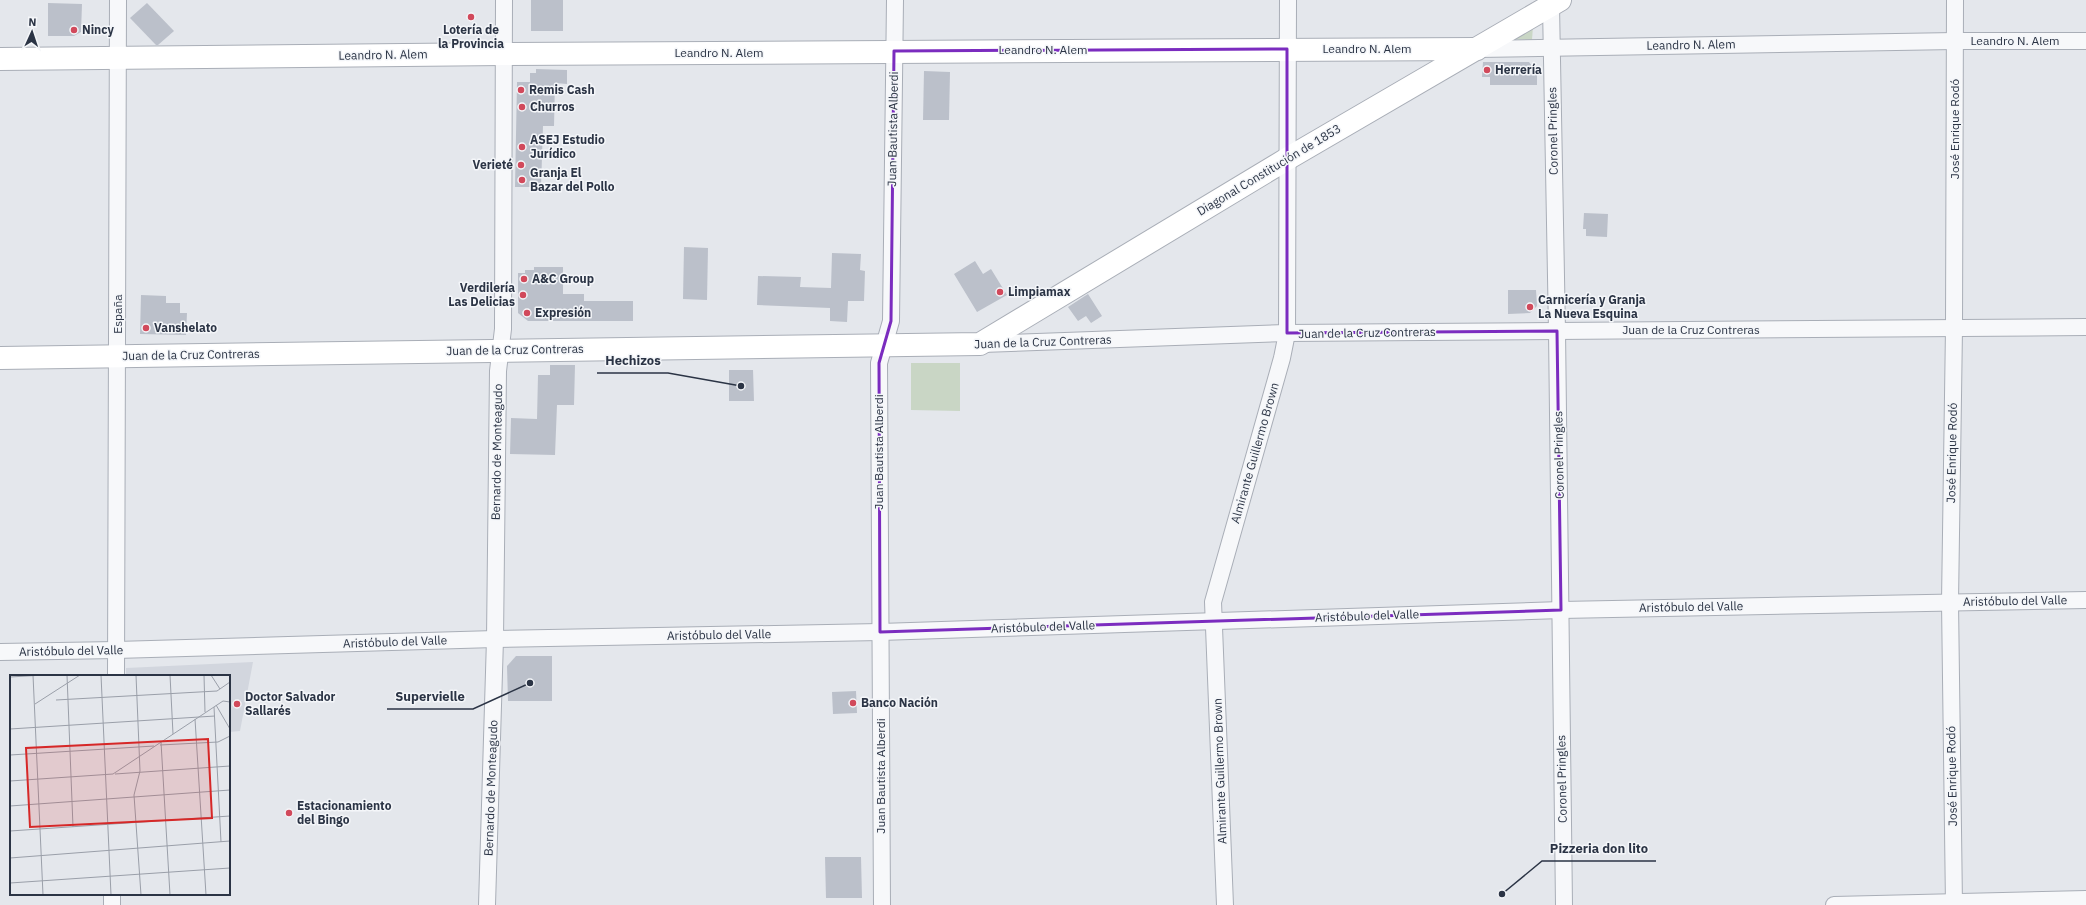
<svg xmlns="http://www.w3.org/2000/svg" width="2086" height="905" font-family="'IBM Plex Sans',sans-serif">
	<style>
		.built { fill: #d2d6de }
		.green { fill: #c9d6c5 }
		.building { fill: #bbc0ca }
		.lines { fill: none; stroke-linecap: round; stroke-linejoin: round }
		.street-casing { stroke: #a9aeb7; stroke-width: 18 }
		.secondary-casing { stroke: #a9aeb7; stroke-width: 24 }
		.street { stroke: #f7f8fa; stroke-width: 16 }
		.secondary { stroke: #fff; stroke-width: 22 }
		.marked { fill: none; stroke: #7b2cbf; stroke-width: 3; stroke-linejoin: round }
		.poi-dot { fill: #d1495b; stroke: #f4f6f9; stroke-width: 1.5 }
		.labels { text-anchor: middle; stroke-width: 3; stroke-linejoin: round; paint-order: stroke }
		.poi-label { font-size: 12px; font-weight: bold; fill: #2b3445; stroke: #f4f6f9; text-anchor: start }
		.street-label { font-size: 12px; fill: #2b3445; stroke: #f4f6f9 }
		.inset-road { fill: none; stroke: #9a9fa9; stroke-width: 1 }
		.view { fill: #d62828; fill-opacity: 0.15; stroke: #d62828; stroke-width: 2 }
		.inset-edge { fill: none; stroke: #2b3445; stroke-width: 2 }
		.leader { fill: none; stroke: #2b3445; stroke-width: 1.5 }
		.callout-dot { fill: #2b3445; stroke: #f4f6f9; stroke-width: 1.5 }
		.callout-label { font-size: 13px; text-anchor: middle; font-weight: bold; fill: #2b3445; stroke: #f4f6f9; stroke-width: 3; stroke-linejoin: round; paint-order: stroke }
	</style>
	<rect width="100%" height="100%" fill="#e4e7ec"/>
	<path class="built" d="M253,662L240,731L229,732V676H126V668Z"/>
	<g class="green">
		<path d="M1533,26L1532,40L1509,39Z"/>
		<path d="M911,363H960V411L911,410Z"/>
	</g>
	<g class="building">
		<rect x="531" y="0" width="32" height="31"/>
		<path d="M48,3L82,4L81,32L74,36H48Z"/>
		<path d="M147,3L174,31L158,45H156L130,18Z"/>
		<path d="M1483,62H1529L1537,73V85H1490V77H1482Z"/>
		<path d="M536,69L567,70V84L555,83L554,126H543L541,187H515L517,82H530V73H536Z"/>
		<path d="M924,71L950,72L949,120H923Z"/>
		<path d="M1584,213L1608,214L1607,237L1586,236V229H1583Z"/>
		<path d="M684,247L708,248L707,300L683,299Z"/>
		<path d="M832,253L861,254L860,270L865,271L864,301H848L847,322L830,321V308L757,305L758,276L801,277L800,287L831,288Z"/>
		<path d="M975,261L983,274L991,269L1007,295L977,312L954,274Z"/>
		<path d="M534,267H563V294H584V301H633V321H528L518,313V273H525V270H534Z"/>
		<path d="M1508,290H1536L1537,306L1530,313L1508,314Z"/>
		<path d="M1088,294L1102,316L1091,323L1086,316L1078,321L1068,307Z"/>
		<path d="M141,295L166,296V303H180V313H187L186,335L140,334Z"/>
		<path d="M550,365H575L574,405H557L555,455L510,454L511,418L537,419L538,375H550Z"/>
		<path d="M729,370H753L754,401H729Z"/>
		<path d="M516,656H552V701H508L507,666Z"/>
		<path d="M856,691L857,713L833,714L832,692Z"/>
		<path d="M825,857H861L862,898H826Z"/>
	</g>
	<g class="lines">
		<g class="street-casing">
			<g id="street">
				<path d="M1551,6L1557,331L1564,905"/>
				<path d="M1478,49L1955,41H2086"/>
				<path d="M982,344L1287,333L2086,327"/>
				<path d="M0,652L116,650L495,639L880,632L1561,610L2086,600"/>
				<path d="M116,676L118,0"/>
				<path d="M112,905V894"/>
				<path d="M487,905L495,639L498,371L503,329L504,0"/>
				<path d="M882,905L879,363L891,321L895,0"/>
				<path d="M1225,905L1213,602L1282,358L1287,333L1288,0"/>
				<path d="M1834,905L2086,899"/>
				<path d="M1954,905L1950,602L1954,328L1955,0"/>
			</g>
		</g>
		<g class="secondary-casing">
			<g id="secondary">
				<path d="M0,59L504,54L1477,49"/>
				<path d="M0,358L980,344L1287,159L1560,0"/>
			</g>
		</g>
		<use href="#street" class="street"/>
		<use href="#secondary" class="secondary"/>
	</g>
	<path class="marked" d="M1287,49V333L1557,331L1561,610L880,632L879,363L891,321L894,51Z"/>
	<g class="poi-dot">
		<circle cx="471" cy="17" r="4"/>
		<circle cx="74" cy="30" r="4"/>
		<circle cx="1487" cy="70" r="4"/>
		<circle cx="521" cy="90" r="4"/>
		<circle cx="522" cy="107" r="4"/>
		<circle cx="522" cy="147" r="4"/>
		<circle cx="521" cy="165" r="4"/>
		<circle cx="522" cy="180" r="4"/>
		<circle cx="524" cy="279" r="4"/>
		<circle cx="1000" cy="292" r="4"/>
		<circle cx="523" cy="295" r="4"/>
		<circle cx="1530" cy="307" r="4"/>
		<circle cx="527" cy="313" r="4"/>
		<circle cx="146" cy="328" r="4"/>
		<circle cx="853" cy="703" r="4"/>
		<circle cx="237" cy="704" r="4"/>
		<circle cx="289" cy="813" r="4"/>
	</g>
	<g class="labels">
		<g class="poi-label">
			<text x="82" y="34">Nincy</text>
			<text x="471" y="34" text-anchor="middle">Lotería de<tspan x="471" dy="14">la Provincia</tspan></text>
			<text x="1495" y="74">Herrería</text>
			<text x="529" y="94">Remis Cash</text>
			<text x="530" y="111">Churros</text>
			<text x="530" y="144">ASEJ Estudio<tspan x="530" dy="14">Jurídico</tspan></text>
			<text x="513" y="169" text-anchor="end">Verieté</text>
			<text x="530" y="177">Granja El<tspan x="530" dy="14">Bazar del Pollo</tspan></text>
			<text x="532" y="283">A&amp;C Group</text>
			<text x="515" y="292" text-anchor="end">Verdilería<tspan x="515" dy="14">Las Delicias</tspan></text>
			<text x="1008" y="296">Limpiamax</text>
			<text x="1538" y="304">Carnicería y Granja<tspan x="1538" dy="14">La Nueva Esquina</tspan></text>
			<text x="535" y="317">Expresión</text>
			<text x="154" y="332">Vanshelato</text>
			<text x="245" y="701">Doctor Salvador<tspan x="245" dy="14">Sallarés</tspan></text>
			<text x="861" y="707">Banco Nación</text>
			<text x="297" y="810">Estacionamiento<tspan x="297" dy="14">del Bingo</tspan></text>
		</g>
		<g class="street-label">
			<text x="2015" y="45">Leandro N. Alem</text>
			<text transform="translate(1691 45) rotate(-1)" y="4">Leandro N. Alem</text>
			<text x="1367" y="53">Leandro N. Alem</text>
			<text x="1043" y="54">Leandro N. Alem</text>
			<text x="719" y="57">Leandro N. Alem</text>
			<text transform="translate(383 55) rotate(-1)" y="4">Leandro N. Alem</text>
			<text transform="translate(893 129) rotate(-89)" y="4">Juan Bautista Alberdi</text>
			<text transform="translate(1955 129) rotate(-90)" y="4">José Enrique Rodó</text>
			<text transform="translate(1553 131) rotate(-91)" y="4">Coronel Pringles</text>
			<text transform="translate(1269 170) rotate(-31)" y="4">Diagonal Constitución de 1853</text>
			<text transform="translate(118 314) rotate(-90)" y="4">España</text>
			<text x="1691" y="334">Juan de la Cruz Contreras</text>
			<text transform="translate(1367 333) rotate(-1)" y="4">Juan de la Cruz Contreras</text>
			<text transform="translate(1043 342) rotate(-2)" y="4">Juan de la Cruz Contreras</text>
			<text transform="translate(515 350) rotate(-1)" y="4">Juan de la Cruz Contreras</text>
			<text transform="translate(191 355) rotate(-1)" y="4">Juan de la Cruz Contreras</text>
			<text transform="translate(497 452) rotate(-89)" y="4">Bernardo de Monteagudo</text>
			<text transform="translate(879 452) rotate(-90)" y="4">Juan Bautista Alberdi</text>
			<text transform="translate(1255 453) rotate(-74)" y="4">Almirante Guillermo Brown</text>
			<text transform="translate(1952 453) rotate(-89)" y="4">José Enrique Rodó</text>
			<text transform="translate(1559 455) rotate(-91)" y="4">Coronel Pringles</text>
			<text transform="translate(2015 601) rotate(-1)" y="4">Aristóbulo del Valle</text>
			<text transform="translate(1691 607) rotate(-1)" y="4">Aristóbulo del Valle</text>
			<text transform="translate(1367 616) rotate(-2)" y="4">Aristóbulo del Valle</text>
			<text transform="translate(1043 627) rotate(-2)" y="4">Aristóbulo del Valle</text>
			<text transform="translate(719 635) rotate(-1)" y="4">Aristóbulo del Valle</text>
			<text transform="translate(395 642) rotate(-2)" y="4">Aristóbulo del Valle</text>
			<text transform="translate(71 651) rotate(-1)" y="4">Aristóbulo del Valle</text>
			<text transform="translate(1220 771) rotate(-92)" y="4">Almirante Guillermo Brown</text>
			<text transform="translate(881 776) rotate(-90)" y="4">Juan Bautista Alberdi</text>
			<text transform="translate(1952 776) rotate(-91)" y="4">José Enrique Rodó</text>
			<text transform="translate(1562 779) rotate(-91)" y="4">Coronel Pringles</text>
			<text transform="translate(491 788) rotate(-88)" y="4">Bernardo de Monteagudo</text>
		</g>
	</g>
	<g transform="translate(10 675)">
		<rect width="220" height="220" fill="#e4e7ec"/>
		<path class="inset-road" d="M23,0L33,220M57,0L63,152M91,0L101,220M126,0L130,96L124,120L131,220M160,0L163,59M194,0L195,37M201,0L210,14M0,2L34,0M46,25L207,16L220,7M25,29L70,0M206,30L220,54M204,32L211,167M185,44L196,220M0,54L205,41M151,67L160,220M150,70L208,67L220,61M0,80L144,71M105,99L220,91M0,106L103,99L213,26L220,27M0,131L220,115M0,156L220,141M0,183L220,166M0,208L220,193"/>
		<path class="view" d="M198,64L202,143L20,152L16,73Z"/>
		<rect width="220" height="220" class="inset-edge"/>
	</g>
	<path class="leader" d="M741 386L668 373H597M530 683L473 709H387M1502 894L1542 861H1656"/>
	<g class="callout-dot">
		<circle cx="741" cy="386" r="4"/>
		<circle cx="530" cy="683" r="4"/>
		<circle cx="1502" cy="894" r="4"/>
	</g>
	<g class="callout-label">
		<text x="633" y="365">Hechizos</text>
		<text x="430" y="701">Supervielle</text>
		<text x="1599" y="853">Pizzeria don lito</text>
	</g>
	<g transform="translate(32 32) rotate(3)" stroke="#f4f6f9" stroke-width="3" paint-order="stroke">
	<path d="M0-3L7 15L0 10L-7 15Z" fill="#2b3445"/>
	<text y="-6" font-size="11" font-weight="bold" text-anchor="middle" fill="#2b3445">N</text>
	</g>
</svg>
